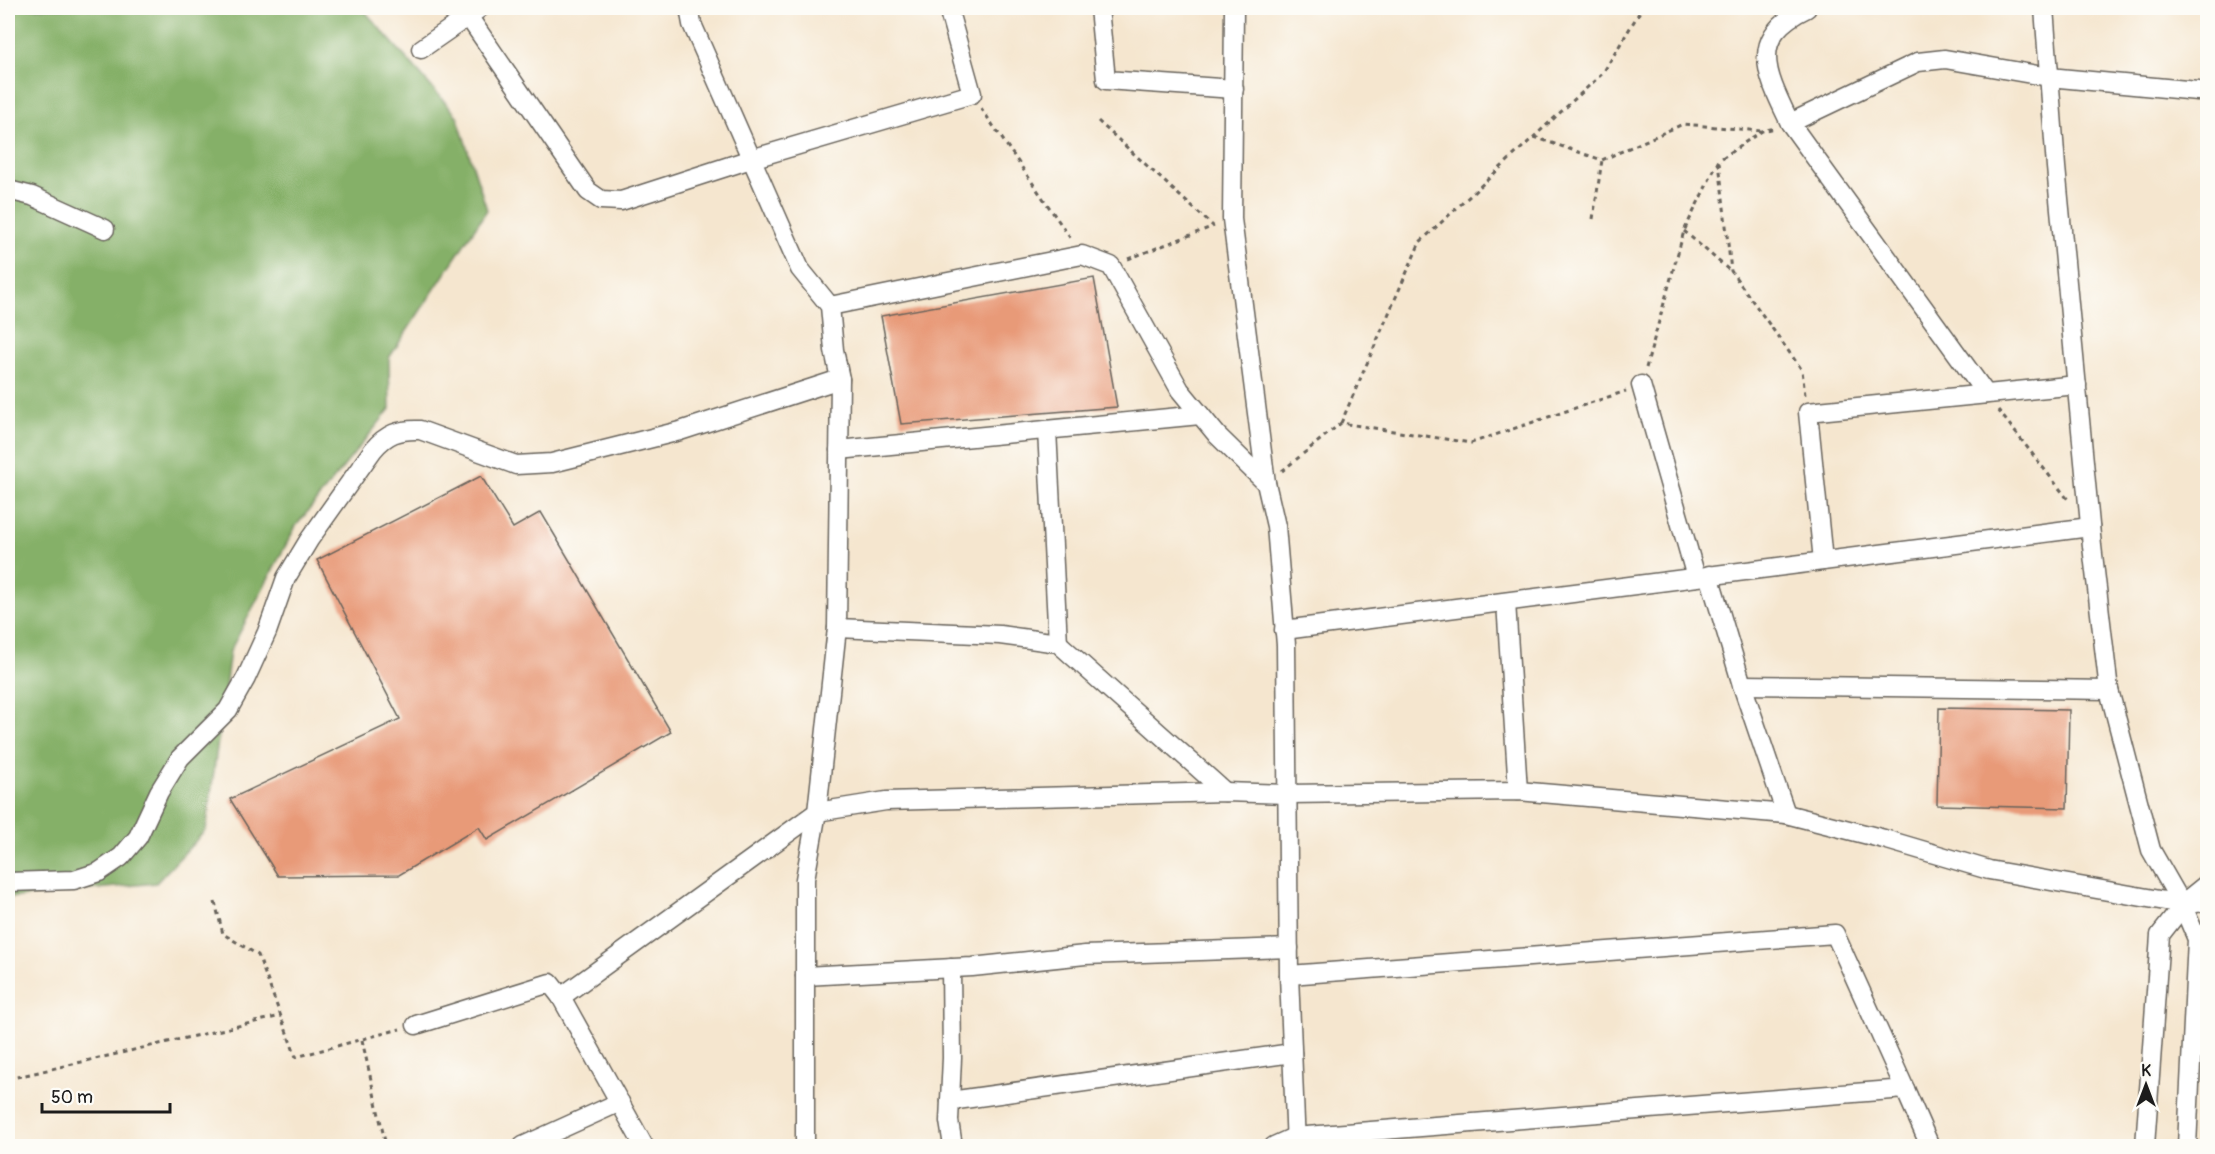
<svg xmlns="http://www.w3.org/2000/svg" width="2215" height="1154" font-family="Pangolin,sans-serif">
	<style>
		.forest { fill: #85b068; stroke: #506642; stroke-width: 1.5 }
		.building { fill: #e89a78 }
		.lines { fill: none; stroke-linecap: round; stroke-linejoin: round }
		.minor-casing { stroke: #68635b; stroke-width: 21 }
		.path { stroke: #68635b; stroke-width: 3; stroke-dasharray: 4.5 4.5; stroke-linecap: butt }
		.minor { stroke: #fff; stroke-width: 18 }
	</style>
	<rect width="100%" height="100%" fill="#fdfcf7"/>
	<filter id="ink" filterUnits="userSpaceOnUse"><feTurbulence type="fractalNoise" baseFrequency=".0167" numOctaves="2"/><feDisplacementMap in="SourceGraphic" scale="12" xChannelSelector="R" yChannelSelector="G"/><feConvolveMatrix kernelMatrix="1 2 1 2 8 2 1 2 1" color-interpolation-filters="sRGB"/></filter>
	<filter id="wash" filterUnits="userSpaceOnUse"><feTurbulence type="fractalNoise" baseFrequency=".008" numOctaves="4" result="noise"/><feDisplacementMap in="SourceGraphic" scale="24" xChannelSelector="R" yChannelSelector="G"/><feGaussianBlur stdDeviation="1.35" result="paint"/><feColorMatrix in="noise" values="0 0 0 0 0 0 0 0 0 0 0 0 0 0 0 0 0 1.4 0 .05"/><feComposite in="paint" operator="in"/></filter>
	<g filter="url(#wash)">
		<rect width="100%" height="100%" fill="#f5e6cf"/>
		<path class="forest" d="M8,8H362L457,116L487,210L389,358L390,409L296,526L230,651L206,830L156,883L8,898Z"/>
		<g id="blocks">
			<g class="building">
				<path d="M1094,278L1117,407L901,424L881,316Z"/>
				<path d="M481,476L513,528L541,512L671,732L487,840L479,827L399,875L278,876L230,799L400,719L317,560Z"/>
				<path d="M1939,708L2069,710L2067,808L1937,805Z"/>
			</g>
		</g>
	</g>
	<g filter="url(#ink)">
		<use href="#blocks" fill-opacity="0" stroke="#68635b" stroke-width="1.5"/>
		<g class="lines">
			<g class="minor-casing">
				<g id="minor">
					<path d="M1099,8L1106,80L1234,89"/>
					<path d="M1234,8L1232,219L1266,483"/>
					<path d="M1807,8C1746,37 1767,75 1790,123L1986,394"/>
					<path d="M2044,8L2056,167L2092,546L2109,690L2151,850L2182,904L2197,939L2187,1146"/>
					<path d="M468,16L588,191L601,200L621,201L751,159L972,94L948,8"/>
					<path d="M421,49L480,8"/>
					<path d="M1790,123L1918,62L1945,59L2049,77L2208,92"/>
					<path d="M8,190L32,196L105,229"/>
					<path d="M830,306L1082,255L1111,266L1180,390L1217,435L1266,483L1276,526L1286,645L1289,975L1296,1146"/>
					<path d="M1641,385L1696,577"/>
					<path d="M1047,430L1058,643"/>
					<path d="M839,450L1200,415"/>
					<path d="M1823,561L1808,412L2077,385"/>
					<path d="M1709,575L1742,685L1786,814"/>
					<path d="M1506,602L1518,791"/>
					<path d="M837,628L1000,635L1058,643L1225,792"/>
					<path d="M1284,630L2090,527"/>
					<path d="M1742,685L2109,690"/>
					<path d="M8,882L74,880L99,872L121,857L138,837L159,792L180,758L228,710L246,678L267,632L286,578L309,540L373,450C386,434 399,429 420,430L516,465L552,463L680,431L840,379L834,350L830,306L800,269L692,24L689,8"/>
					<path d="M2182,904L2208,883"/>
					<path d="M951,968L952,1058L949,1121L953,1146"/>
					<path d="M805,976L972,967L1085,955L1289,948"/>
					<path d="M561,997L817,812L837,628L840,379"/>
					<path d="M416,1025L550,983L561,997L644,1146"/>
					<path d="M1905,1089L1930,1146"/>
					<path d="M950,1101L1292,1053"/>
					<path d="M523,1146L620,1102"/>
					<path d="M805,1146V879L817,812L886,801L1225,792L1288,794L1518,791L1786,814L1884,839L1989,870L2182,904L2208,902"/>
					<path d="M1274,1146L1294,1137L1905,1089L1835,934L1289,975"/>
					<path d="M2145,1146L2160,935L2182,907"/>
				</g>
			</g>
			<g class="path">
				<path d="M981,108L1071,239"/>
				<path d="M1098,121L1213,226"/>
				<path d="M1534,137L1602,160L1683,124L1761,131"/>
				<path d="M1719,162L1731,271L1802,370L1805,395"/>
				<path d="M1593,219L1602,160"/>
				<path d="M1684,231L1730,271"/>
				<path d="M1128,259L1214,226"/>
				<path d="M1646,368L1684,231L1719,160L1762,131L1775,128"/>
				<path d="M1998,410L2070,502"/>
				<path d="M1341,423L1420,242L1603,73L1642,8"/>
				<path d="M1282,471L1341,423L1471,443L1626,391"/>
				<path d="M215,902L223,934L258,955L296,1057L400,1029"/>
				<path d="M362,1040L386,1146"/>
				<path d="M8,1079L281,1016"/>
			</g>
			<use href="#minor" class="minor"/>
		</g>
	</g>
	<rect width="2215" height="1154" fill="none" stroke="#fdfcf7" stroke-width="30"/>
	<g transform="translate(2146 1085)" stroke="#fdfcf7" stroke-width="4.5" paint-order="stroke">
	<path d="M0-4.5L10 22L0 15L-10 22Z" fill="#1c1c1c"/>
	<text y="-9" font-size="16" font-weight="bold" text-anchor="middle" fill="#1c1c1c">K</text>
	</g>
	<path d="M42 1103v9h128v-9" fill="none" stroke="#1c1c1c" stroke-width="3"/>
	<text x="51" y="1103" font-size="18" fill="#1c1c1c" stroke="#fdfcf7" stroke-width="4.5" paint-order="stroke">50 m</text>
</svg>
